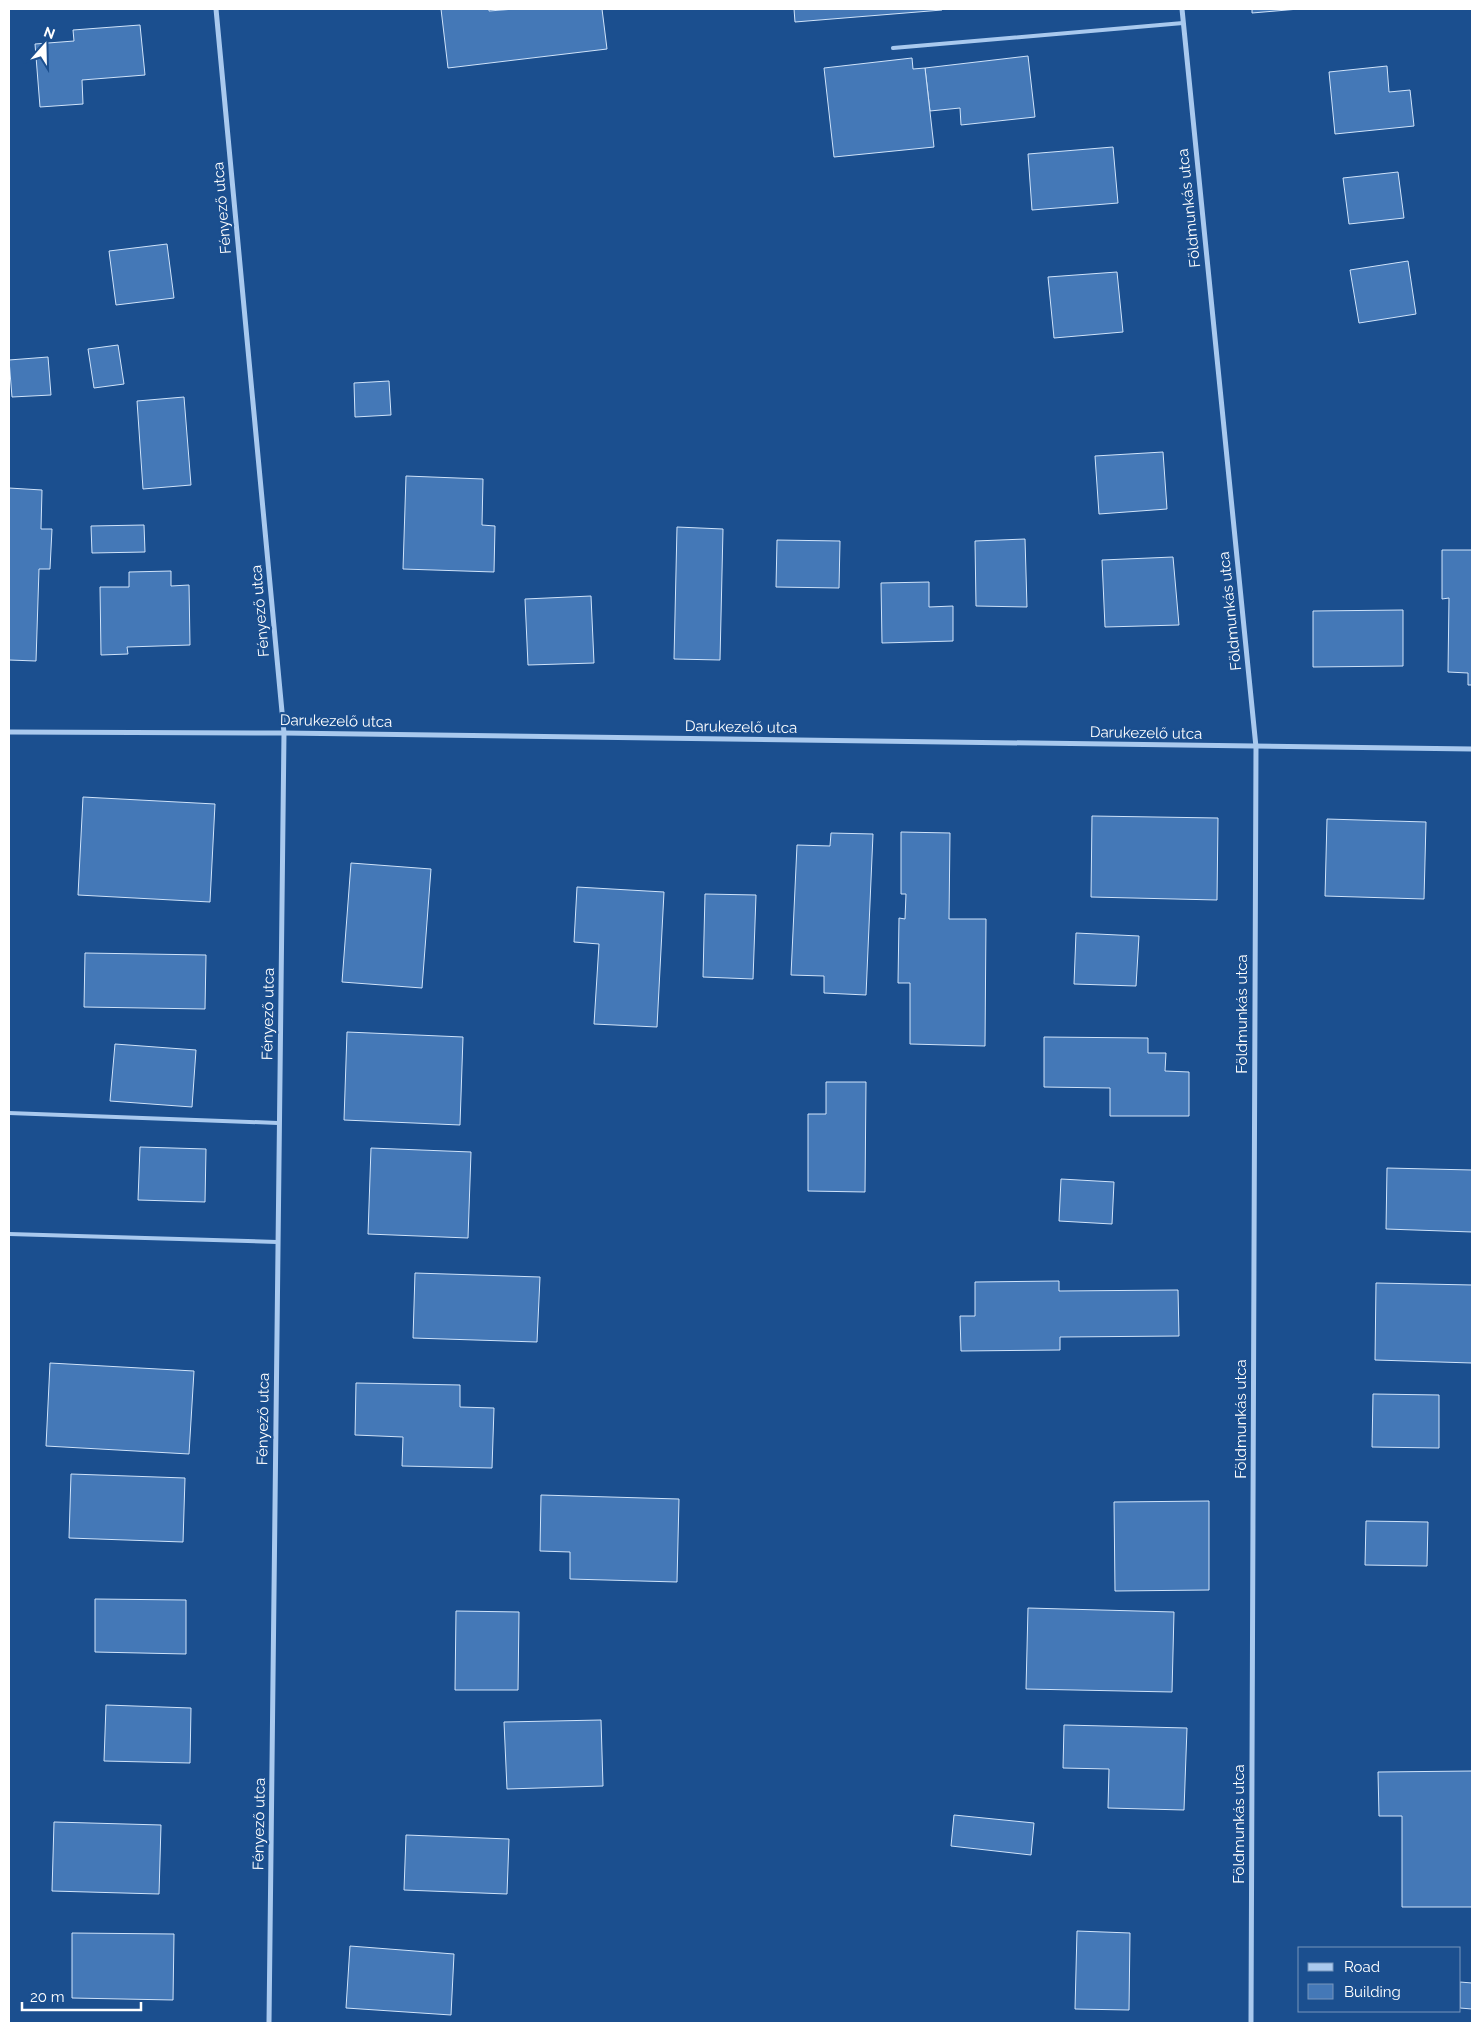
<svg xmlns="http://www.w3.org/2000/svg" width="1481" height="2032" font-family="Raleway,sans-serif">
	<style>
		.building { fill: #4478b7; stroke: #cfe3fa }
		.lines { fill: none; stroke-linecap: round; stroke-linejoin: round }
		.lane { stroke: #a9c9ee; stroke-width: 4 }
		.street { stroke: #a9c9ee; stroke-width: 5 }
		.labels { text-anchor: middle; stroke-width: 4.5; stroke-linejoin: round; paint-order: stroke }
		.street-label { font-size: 15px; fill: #fff; stroke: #1b4f8f }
	</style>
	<rect width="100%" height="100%" fill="#1b4f8f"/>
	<g class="building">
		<path d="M441,9H489V11L515,9H602L607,49L448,68Z"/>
		<path d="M794,9H942V10L795,22Z"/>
		<path d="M1252,9H1299L1252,13Z"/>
		<path d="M140,25L145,75L82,80L83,104L40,107L35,44L74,41L73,30Z"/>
		<path d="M1028,56L1035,117L961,125L960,108L930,111L925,68Z"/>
		<path d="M912,58L913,69L925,68L934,147L834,157L824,68Z"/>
		<path d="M1387,66L1389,92L1410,90L1414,126L1335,134L1329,72Z"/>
		<path d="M1113,147L1118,203L1032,210L1028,154Z"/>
		<path d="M1398,172L1404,218L1349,224L1343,178Z"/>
		<path d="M167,244L174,298L116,305L109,251Z"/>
		<path d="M1408,261L1416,314L1359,323L1350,270Z"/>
		<path d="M1117,272L1123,332L1054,338L1048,277Z"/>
		<path d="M118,345L124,384L94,388L88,349Z"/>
		<path d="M48,357L51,395L12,397L9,360Z"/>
		<path d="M389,381L391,415L355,417L354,383Z"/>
		<path d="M184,397L191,485L143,489L137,401Z"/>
		<path d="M1163,452L1167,509L1099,514L1095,456Z"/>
		<path d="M406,476L483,479L482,525L495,526L494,572L403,569Z"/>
		<path d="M9,488L42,490L41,529H52L50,569H39L36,661L9,660Z"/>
		<path d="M144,525L145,552L92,553L91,526Z"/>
		<path d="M677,527L723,529L720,660L674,659Z"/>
		<path d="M1025,539L1027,607L976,606L975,541Z"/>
		<path d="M777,540L840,541L839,588L776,587Z"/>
		<path d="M1442,550H1472V685H1468V673L1448,672L1449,598L1442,599Z"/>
		<path d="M1173,557L1179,625L1105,627L1102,560Z"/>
		<path d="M171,571V586L189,585L190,645L127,647L128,654L101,655L100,587H129V572Z"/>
		<path d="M929,582V607L953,606V641L882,643L881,583Z"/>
		<path d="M591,596L594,663L528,665L525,599Z"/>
		<path d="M1403,610V666L1313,667V611Z"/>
		<path d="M83,797L215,804L210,902L78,895Z"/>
		<path d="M1092,816L1218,818L1217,900L1091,897Z"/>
		<path d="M1327,819L1426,822L1424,899L1325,896Z"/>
		<path d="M901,832L950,833L949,919H986L985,1046L910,1044V983H898L899,918L905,919L906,894H901Z"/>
		<path d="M831,833L873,834L866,995L824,993V976L791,975L797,845L830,846Z"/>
		<path d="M351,863L431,869L422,988L342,982Z"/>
		<path d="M577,887L664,892L657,1027L594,1024L599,944L574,942Z"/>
		<path d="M705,894L756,895L753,979L703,977Z"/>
		<path d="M1076,933L1139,936L1136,986L1074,984Z"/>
		<path d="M85,953L206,955L205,1009L84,1007Z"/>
		<path d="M347,1032L463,1037L460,1125L344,1120Z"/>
		<path d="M1044,1037L1148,1038V1053H1166L1165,1071L1189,1072V1116H1110V1088L1044,1087Z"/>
		<path d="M115,1044L196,1050L192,1107L110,1101Z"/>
		<path d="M826,1082H866L865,1192L808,1191V1114H826Z"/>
		<path d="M140,1147L206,1149L205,1202L138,1200Z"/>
		<path d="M371,1148L471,1152L468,1238L368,1234Z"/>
		<path d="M1387,1168L1472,1170V1232L1386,1229Z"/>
		<path d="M1061,1179L1114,1182L1112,1224L1059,1221Z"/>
		<path d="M415,1273L540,1277L537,1342L413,1338Z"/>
		<path d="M1059,1281V1291L1178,1290L1179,1336L1060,1337V1350L961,1351L960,1316H975V1282Z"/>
		<path d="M1376,1283L1472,1285V1363L1375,1360Z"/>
		<path d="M50,1363L194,1371L189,1454L46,1446Z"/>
		<path d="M356,1383L460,1385V1407L494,1408L492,1468L402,1466L403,1437L355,1435Z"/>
		<path d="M1373,1394L1439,1395V1448L1372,1447Z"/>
		<path d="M71,1474L185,1478L183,1542L69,1538Z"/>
		<path d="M541,1495L679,1499L677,1582L570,1579V1552L540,1551Z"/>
		<path d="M1209,1501V1590L1115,1591L1114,1502Z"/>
		<path d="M1366,1521L1428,1522L1427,1566L1365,1565Z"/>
		<path d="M95,1599L186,1600V1654L95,1652Z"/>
		<path d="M1028,1608L1174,1612L1172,1692L1026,1689Z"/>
		<path d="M456,1611L519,1612L518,1690H455Z"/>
		<path d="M106,1705L191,1708L190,1763L104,1761Z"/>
		<path d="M601,1720L603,1786L507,1789L504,1722Z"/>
		<path d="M1064,1725L1187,1728L1184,1810L1108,1808L1109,1769L1063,1768Z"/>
		<path d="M1472,1771V1907H1402V1816H1379L1378,1772Z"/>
		<path d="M954,1815L1034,1823L1031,1855L951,1846Z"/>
		<path d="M54,1822L161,1825L159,1894L52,1891Z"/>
		<path d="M406,1835L509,1839L507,1894L404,1890Z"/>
		<path d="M1077,1931L1130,1933L1129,2010L1075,2009Z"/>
		<path d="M72,1933L174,1934L173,2000L72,1998Z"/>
		<path d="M350,1946L454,1954L451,2015L346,2008Z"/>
		<path d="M1460,1982L1472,1983V2009L1460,2008Z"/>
	</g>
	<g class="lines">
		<g class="lane">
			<path d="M893,48L1183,23"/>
			<path d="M9,1113L278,1123"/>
			<path d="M9,1234L277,1242"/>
		</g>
		<g class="street">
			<path d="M216,9L284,733L269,2023"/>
			<path d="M1182,9L1256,747L1251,2023"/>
			<path d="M9,732L284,733L1472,749"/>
		</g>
	</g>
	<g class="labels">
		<g class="street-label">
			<text transform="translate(222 208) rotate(-95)" y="5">Fényező utca</text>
			<text transform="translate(1189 208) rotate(-96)" y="5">Földmunkás utca</text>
			<text transform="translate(260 611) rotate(-95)" y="5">Fényező utca</text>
			<text transform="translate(1230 611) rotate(-96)" y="5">Földmunkás utca</text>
			<text transform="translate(336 721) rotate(1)" y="5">Darukezelő utca</text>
			<text transform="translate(741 727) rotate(1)" y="5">Darukezelő utca</text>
			<text transform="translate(1146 733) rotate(1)" y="5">Darukezelő utca</text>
			<text transform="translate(268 1014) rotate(-89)" y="5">Fényező utca</text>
			<text transform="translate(1242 1014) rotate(-90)" y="5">Földmunkás utca</text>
			<text transform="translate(263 1419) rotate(-89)" y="5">Fényező utca</text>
			<text transform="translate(1241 1419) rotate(-90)" y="5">Földmunkás utca</text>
			<text transform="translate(259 1824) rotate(-89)" y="5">Fényező utca</text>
			<text transform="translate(1239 1824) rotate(-90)" y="5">Földmunkás utca</text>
		</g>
	</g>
	<rect width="1481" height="2032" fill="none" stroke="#ffffff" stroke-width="20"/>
	<rect x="1298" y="1947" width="162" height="65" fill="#1b4f8f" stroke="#7695bc"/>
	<rect x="1308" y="1963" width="25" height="8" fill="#a9c9ee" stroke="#7695bc"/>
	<text x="1344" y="1972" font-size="15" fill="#ffffff">Road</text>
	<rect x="1308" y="1984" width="25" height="15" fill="#4478b7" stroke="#7695bc"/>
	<text x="1344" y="1997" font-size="15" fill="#ffffff">Building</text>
	<g transform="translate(45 45) rotate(20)" stroke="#1b4f8f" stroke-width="4" paint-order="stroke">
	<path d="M0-4L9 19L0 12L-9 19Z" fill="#ffffff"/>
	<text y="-8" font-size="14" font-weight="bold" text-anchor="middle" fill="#ffffff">N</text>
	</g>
	<path d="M22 2002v8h119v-8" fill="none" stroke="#ffffff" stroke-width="2.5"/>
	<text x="30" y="2002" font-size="15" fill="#ffffff" stroke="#1b4f8f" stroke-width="4" paint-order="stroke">20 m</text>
</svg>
